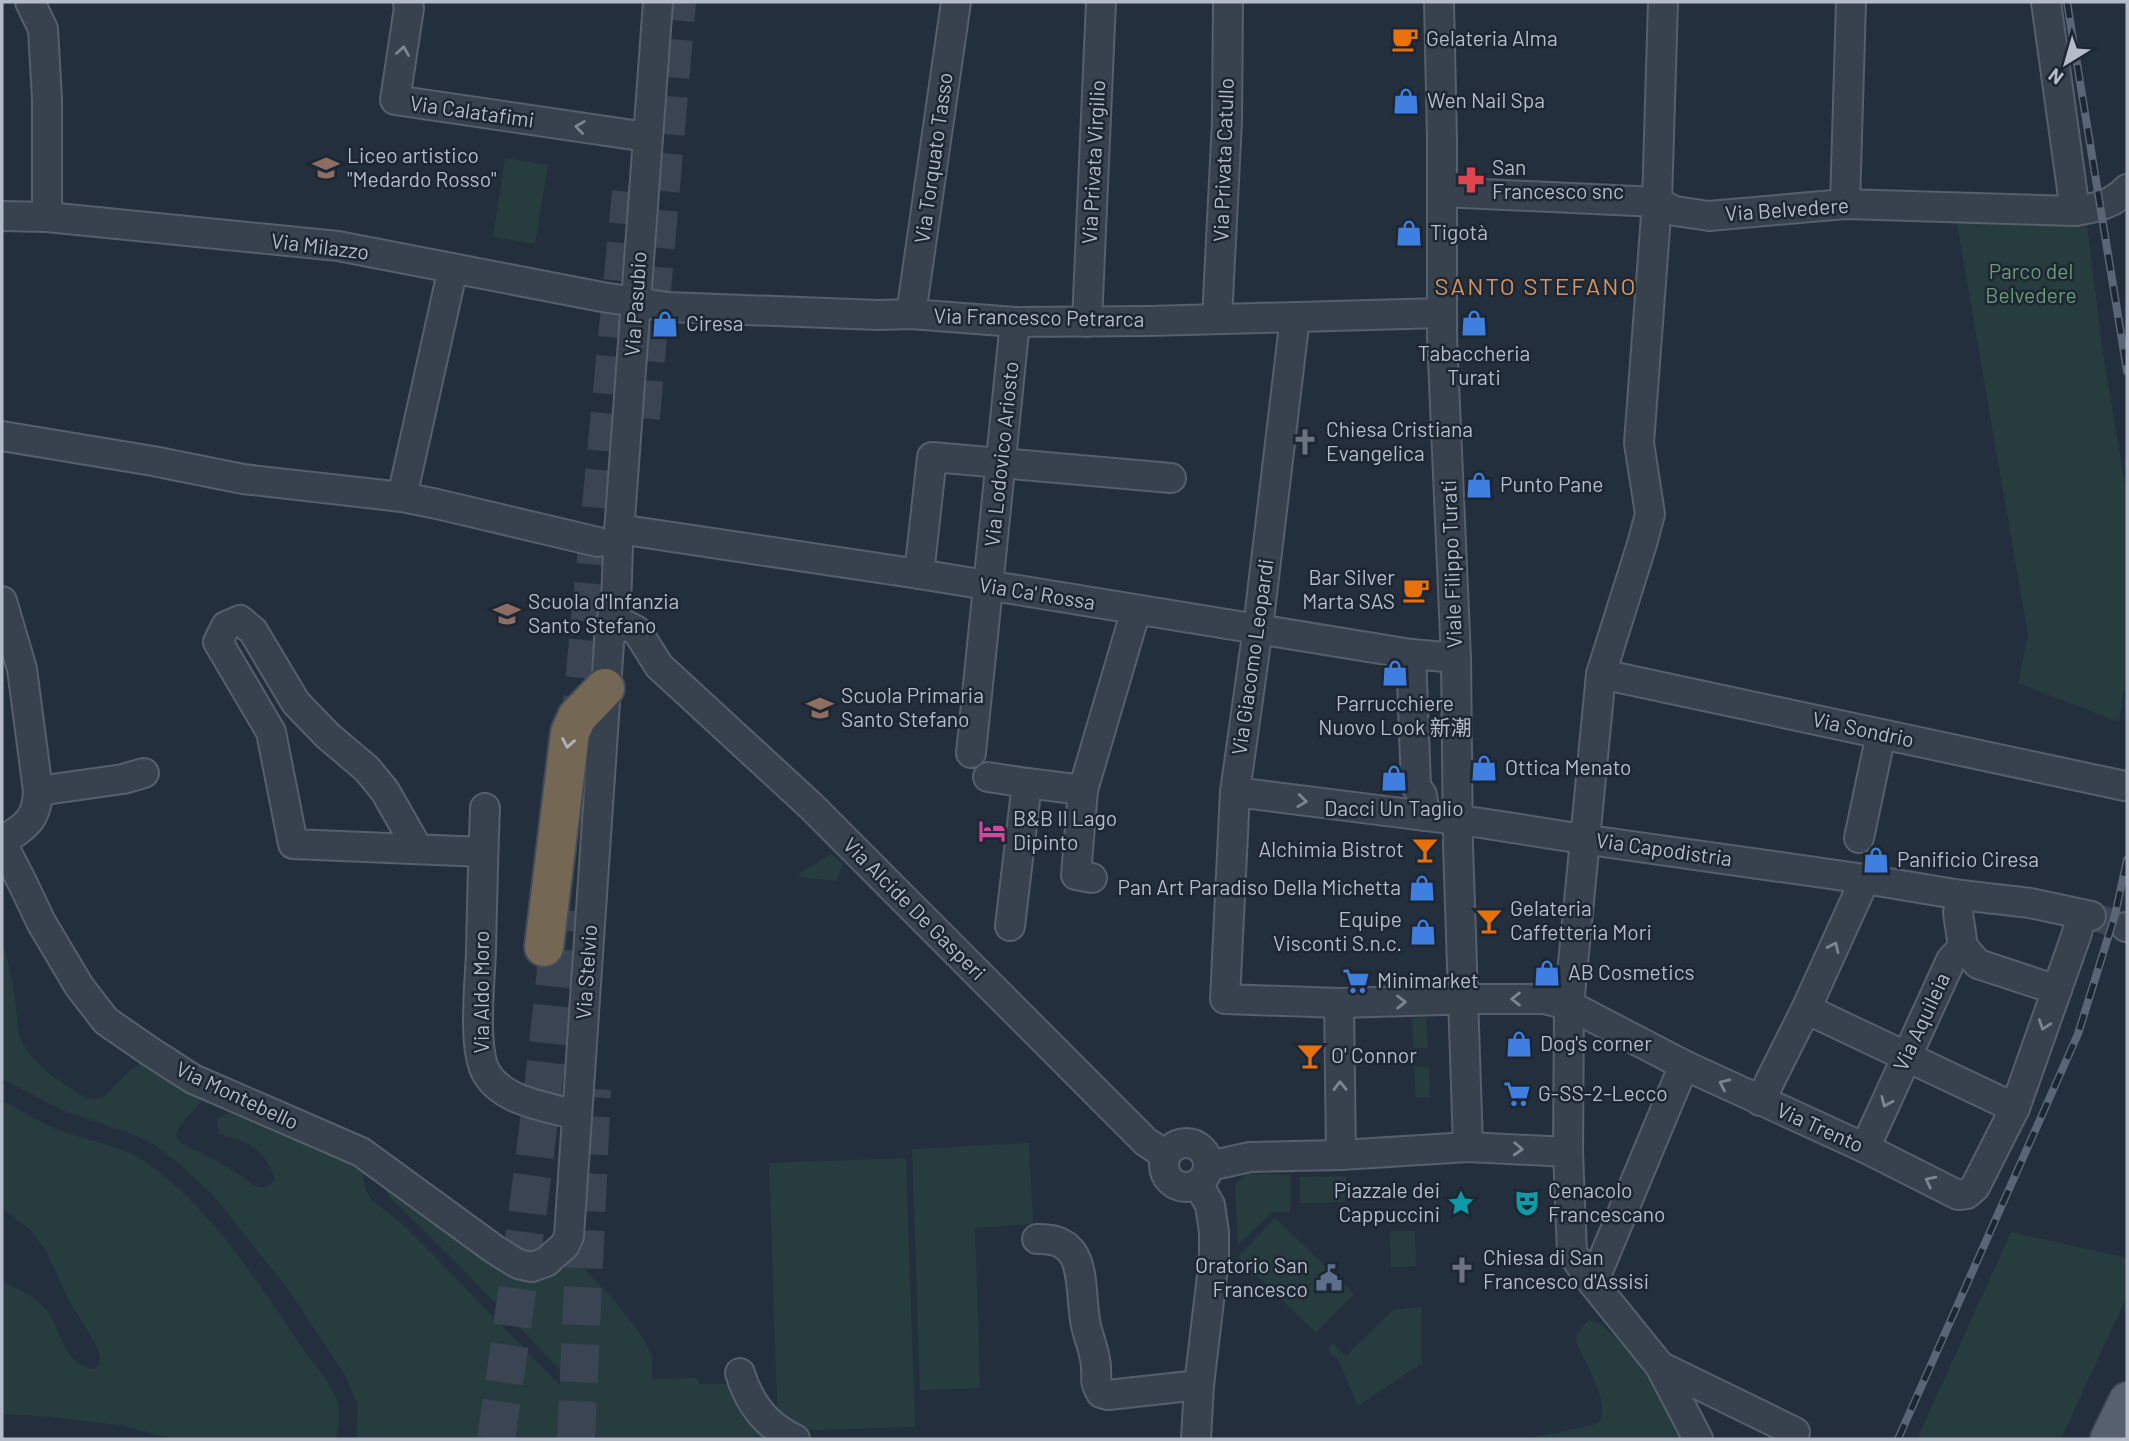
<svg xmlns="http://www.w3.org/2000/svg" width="2129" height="1441" font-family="Barlow,'Noto Sans SC',sans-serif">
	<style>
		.green { fill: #263c3f }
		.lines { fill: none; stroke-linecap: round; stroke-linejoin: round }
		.minor-tunnel { stroke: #3a4453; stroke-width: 28; stroke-dasharray: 28 14; stroke-linecap: butt }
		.highway-tunnel { stroke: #3a4453; stroke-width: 38; stroke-dasharray: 38 19; stroke-linecap: butt }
		.minor-casing { stroke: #565f6c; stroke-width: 32 }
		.major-casing { stroke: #414a57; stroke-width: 38 }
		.highway-casing { stroke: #434c59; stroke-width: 42 }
		.minor { stroke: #38414e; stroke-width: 28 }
		.major { stroke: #56606e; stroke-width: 35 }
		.highway { stroke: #746855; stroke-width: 38 }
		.rail-casing { stroke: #5a6575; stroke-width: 8 }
		.rail { stroke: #1d2633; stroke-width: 5; stroke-dasharray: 16; stroke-linecap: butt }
		.oneway { stroke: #7c8592 }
		.oneway2 { stroke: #aeb4bd }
		.labels { text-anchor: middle; stroke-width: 5; stroke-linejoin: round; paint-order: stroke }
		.poi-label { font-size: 21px; fill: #b4bcc9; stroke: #1d2633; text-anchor: start }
		.street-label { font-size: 21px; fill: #b4bcc9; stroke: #1d2633 }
		.park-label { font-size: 21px; fill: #6b9a76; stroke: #1d2633 }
		.quarter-label { font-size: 24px; letter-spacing: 2px; fill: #d59563; stroke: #1d2633 }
	</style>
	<rect width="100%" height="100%" fill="#242f3e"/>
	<g class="green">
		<path d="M505,158L548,165L535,244L493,237Z"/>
		<path d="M1956,218L2087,224L2103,353L2126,491L2127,669L2119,722L2018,683L2028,635Z"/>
		<path d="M831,853L843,864L836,881L799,877L800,872L819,862Z"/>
		<path d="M2,939C8,962 14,984 16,1008C18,1019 16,1029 21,1039C30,1060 52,1076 70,1088C81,1095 91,1103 104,1097L130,1070L140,1064L155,1063L208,1094L178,1128L176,1137L181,1143L228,1167L253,1185L264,1188L275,1181C272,1163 256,1144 237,1139C231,1137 226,1136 220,1134L217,1126L218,1119L225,1114L235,1111L362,1166L365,1188L372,1200L401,1223L436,1258L559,1384L566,1376L444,1250L389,1197L384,1186L386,1183L534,1280C551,1279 563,1271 573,1259C592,1274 647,1334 652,1357C653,1364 652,1372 652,1379L698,1378L699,1384H730L773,1439H356L358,1406L345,1375L290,1292L214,1196L182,1166L155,1145L135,1135L62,1110L2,1079Z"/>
		<path d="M1426,1017L1428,1048H1413L1412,1018Z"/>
		<path d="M1414,1067H1429L1430,1097L1416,1098Z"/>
		<path d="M2,1101C19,1109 36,1120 53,1128C84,1141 120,1144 147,1163C211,1208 254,1277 297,1340C309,1359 335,1386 339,1408C340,1417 338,1431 336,1439H172L125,1426L52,1417L2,1414V1280C15,1289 33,1295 44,1307C62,1327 61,1364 94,1369L99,1365L100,1358L97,1347L70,1302L45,1249L30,1230L2,1208Z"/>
		<path d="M1029,1143L1033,1224L975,1228L980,1388L920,1390L912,1149Z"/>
		<path d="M906,1158L915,1427L778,1431L769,1163Z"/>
		<path d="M1247,1174L1290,1175V1212H1272L1238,1245L1235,1189L1236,1183Z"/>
		<path d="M1346,1176V1202L1300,1203V1177Z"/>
		<path d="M1275,1218L1354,1294L1316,1333L1238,1257Z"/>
		<path d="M1390,1231H1415L1416,1266L1391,1267Z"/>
		<path d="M2011,1232L2127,1258V1296L2061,1439H1917Z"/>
		<path d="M1422,1307V1363L1358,1406L1338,1360L1327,1349L1333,1343L1346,1356L1393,1310Z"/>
		<path d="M1589,1320L1602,1325L1659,1381L1689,1439H1525L1594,1425L1600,1422C1609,1398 1586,1365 1576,1342L1577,1334Z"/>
	</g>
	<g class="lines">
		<path class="minor-tunnel" d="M2091,916L2126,927"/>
		<g class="highway-tunnel">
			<path d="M641,418L677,2"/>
			<path d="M579,735L631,192"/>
			<path d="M496,1439C522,1263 545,1087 562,910"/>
			<path d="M576,1439L592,1089"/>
		</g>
		<g class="minor-casing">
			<g id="minor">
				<path d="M30,2L43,29L47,99V217"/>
				<path d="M408,2L409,8L395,100L647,137"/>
				<path d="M1439,2L1442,139V337L1456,658L1458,845L1468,1147"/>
				<path d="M1663,2L1657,202L1639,443L1650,514L1642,544L1601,674L1569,1005L1568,1152L1572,1253L1593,1283L1660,1366L1698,1439"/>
				<path d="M2046,2L2075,211"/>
				<path d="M1442,192L1657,202L1675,211L1709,216L1845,204L2075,211C2096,208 2113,204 2127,189"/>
				<path d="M1845,204L1851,2"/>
				<path d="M2,216L47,217L338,246L602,297L668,307L879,315L911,314L1015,322L1148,321L1442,313"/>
				<path d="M911,314L956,2"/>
				<path d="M1295,317L1258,628L1235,792L1225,999L1339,1003L1478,999H1544L1569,1005L1684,1065L1865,1148L1958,1195L1967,1194L1975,1187L2015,1108L2077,933L2081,914"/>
				<path d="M1217,319L1227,121L1228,2"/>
				<path d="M1087,322L1101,2"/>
				<path d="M2,436L153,461L243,479L402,497L437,504L598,542"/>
				<path d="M402,497L453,268"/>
				<path d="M619,529L919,574L1411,654L1456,658"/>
				<path d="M919,574L932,457L1171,478"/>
				<path d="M2,601L22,669L38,791C37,820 25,827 2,841"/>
				<path d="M609,638L616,628L622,626H628L637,631L659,666L811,806L1146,1142L1166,1155"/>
				<path d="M1411,654L1416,786L1422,795L1425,816"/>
				<path d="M1601,674L2125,786"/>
				<path d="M971,753L1015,322"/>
				<path d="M988,777L1027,783"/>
				<path d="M1083,790L1076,875L1092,878"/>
				<path d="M38,791L123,779L144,773"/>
				<path d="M1235,792L1481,823L1596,841L1865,879L1961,895L2030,903L2091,916"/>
				<path d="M485,808C483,856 482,904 481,952C480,981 472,1050 487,1074C504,1102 548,1107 577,1115"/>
				<path d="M1859,838L1881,734"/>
				<path d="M2,843L23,884L41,922L79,986L106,1021L151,1052L193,1079L361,1152L494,1249L518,1264L532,1267L546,1262L565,1245L569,1236L609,643L610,624L616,606L618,546L658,2"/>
				<path d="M418,849L385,791L367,769L328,736L296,703L253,631L240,620L226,626L218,642L271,732L293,844L483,852"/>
				<path d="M1010,926L1027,783L1083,790L1136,610"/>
				<path d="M2126,927H2127"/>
				<path d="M1963,947L1978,964L2057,990"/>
				<path d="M1339,1003L1341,1155"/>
				<path d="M1806,1009L2015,1108"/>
				<path d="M1760,1101L1806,1009L1865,879"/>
				<circle cx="1186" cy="1165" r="22"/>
				<path d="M1865,1148L1951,960L1963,947L1958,913L1961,895"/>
				<path d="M1209,1166L1250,1157L1341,1155L1468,1147L1568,1152"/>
				<path d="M1037,1239C1088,1237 1079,1283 1085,1320C1087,1336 1096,1352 1096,1368C1097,1381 1094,1381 1101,1393L1108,1395L1199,1385"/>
				<path d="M1593,1283L1684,1065"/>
				<path d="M1660,1366L1795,1432"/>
				<path d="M740,1373C749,1403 766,1426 795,1439"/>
				<path d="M1196,1439L1199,1385L1214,1259V1232L1210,1205L1198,1184"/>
			</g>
		</g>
		<g class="major-casing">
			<path id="major" d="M2108,1439L2127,1400"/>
		</g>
		<g class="highway-casing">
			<path id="highway" d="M544,947L570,733L577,717L605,688"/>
		</g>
		<use href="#minor" class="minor"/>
		<use href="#major" class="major"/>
		<use href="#highway" class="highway"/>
		<g class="rail-casing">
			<g id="rail">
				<path d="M2067,2L2127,371"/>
				<path d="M1898,1439L2078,1034L2115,915L2127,860"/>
			</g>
		</g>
		<use href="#rail" class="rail"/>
	</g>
	<defs><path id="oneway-chevron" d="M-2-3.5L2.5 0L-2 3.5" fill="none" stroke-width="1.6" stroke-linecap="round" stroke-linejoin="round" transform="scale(1.75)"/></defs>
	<g class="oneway">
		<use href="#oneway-chevron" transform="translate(403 51) rotate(-81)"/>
		<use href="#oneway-chevron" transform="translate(580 127) rotate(-172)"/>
		<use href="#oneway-chevron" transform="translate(1302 801) rotate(7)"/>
		<use href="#oneway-chevron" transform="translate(1834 947) rotate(-65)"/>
		<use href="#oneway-chevron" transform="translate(1516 999) rotate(-180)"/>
		<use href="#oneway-chevron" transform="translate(1401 1002) rotate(-1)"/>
		<use href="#oneway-chevron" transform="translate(2044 1025) rotate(109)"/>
		<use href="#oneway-chevron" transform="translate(1724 1084) rotate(-155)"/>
		<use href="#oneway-chevron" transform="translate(1340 1086) rotate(-91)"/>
		<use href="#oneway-chevron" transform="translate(1886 1102) rotate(114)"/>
		<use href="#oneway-chevron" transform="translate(1518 1149) rotate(3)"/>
		<use href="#oneway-chevron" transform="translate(1930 1181) rotate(-153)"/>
	</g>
	<use class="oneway2" href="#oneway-chevron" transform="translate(568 743) rotate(100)"/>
	<defs>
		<g id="cafe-bare" transform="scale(2.1)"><path d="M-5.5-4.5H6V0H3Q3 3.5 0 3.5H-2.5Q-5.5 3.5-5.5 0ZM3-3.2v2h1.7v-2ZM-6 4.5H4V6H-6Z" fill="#e8710a" stroke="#1d2633" stroke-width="2.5" paint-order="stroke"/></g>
		<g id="shop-bare" transform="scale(2.1)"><path d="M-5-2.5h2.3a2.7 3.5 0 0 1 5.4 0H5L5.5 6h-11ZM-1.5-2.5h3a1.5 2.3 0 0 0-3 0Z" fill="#3f7fe0" stroke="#1d2633" stroke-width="2.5" paint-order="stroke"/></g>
		<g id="school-bare" transform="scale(2.1)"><path d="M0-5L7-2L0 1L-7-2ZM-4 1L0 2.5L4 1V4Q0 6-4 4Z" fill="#8d6e63" stroke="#1d2633" stroke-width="2.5" paint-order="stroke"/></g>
		<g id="pharmacy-bare" transform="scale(2.1)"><path d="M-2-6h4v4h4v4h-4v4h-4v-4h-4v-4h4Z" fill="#e0444e" stroke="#1d2633" stroke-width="2.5" paint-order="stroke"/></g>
		<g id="church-bare" transform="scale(2.1)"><path d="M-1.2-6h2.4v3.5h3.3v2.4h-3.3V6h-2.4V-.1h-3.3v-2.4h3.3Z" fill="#6b7280" stroke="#1d2633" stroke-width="2.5" paint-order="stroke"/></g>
		<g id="hotel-bare" transform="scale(2.1)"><path d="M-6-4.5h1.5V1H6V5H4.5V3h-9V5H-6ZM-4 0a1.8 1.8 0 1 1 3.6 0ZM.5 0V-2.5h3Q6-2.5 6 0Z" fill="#d1479c" stroke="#1d2633" stroke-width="2.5" paint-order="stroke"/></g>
		<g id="bar-bare" transform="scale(2.1)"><path d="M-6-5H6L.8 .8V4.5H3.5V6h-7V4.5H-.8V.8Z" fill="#e8710a" stroke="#1d2633" stroke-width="2.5" paint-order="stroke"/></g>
		<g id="supermarket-bare" transform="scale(2.1)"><path d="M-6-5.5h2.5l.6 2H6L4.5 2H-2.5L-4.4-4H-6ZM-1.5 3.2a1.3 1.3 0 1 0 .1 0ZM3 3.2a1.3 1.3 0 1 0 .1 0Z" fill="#3f7fe0" stroke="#1d2633" stroke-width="2.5" paint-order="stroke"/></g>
		<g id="sight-bare" transform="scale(2.1)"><path d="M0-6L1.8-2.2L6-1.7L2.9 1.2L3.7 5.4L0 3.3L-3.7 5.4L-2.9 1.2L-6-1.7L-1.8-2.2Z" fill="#0f9aa8" stroke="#1d2633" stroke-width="2.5" paint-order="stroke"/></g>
		<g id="theatre-bare" transform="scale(2.1)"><path d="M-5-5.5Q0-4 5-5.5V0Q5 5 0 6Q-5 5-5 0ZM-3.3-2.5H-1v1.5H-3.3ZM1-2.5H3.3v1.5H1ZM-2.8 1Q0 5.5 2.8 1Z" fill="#0f9aa8" stroke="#1d2633" stroke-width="2.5" paint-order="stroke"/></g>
		<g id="civic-bare" transform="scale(2.1)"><path d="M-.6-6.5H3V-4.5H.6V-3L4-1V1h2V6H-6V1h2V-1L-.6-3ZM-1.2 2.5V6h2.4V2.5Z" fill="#5c6f8a" stroke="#1d2633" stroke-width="2.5" paint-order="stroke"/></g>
	</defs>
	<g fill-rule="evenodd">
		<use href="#cafe-bare" x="1405" y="39"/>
		<use href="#shop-bare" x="1406" y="101"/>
		<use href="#school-bare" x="326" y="168"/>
		<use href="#pharmacy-bare" x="1471" y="180"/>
		<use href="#shop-bare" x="1409" y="233"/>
		<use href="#shop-bare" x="1474" y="323"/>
		<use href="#shop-bare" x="665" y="324"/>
		<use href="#church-bare" x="1305" y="442"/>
		<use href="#shop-bare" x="1479" y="485"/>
		<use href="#cafe-bare" x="1416" y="590"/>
		<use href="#school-bare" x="507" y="614"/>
		<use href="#shop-bare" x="1395" y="673"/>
		<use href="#school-bare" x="820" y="708"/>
		<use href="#shop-bare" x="1484" y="768"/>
		<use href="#shop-bare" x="1394" y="778"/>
		<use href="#hotel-bare" x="992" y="831"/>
		<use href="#bar-bare" x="1425" y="850"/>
		<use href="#shop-bare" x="1876" y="860"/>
		<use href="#shop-bare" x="1422" y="888"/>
		<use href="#bar-bare" x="1489" y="921"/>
		<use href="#shop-bare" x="1423" y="932"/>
		<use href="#shop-bare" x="1547" y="973"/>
		<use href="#supermarket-bare" x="1356" y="981"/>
		<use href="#shop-bare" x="1519" y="1044"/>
		<use href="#bar-bare" x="1310" y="1056"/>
		<use href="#supermarket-bare" x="1517" y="1094"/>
		<use href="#sight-bare" x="1461" y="1203"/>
		<use href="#theatre-bare" x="1527" y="1203"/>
		<use href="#church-bare" x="1462" y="1270"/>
		<use href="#civic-bare" x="1329" y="1278"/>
	</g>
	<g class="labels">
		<g class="poi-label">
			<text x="1426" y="46">Gelateria Alma</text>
			<text x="1427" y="108">Wen Nail Spa</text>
			<text x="347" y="163">Liceo artistico<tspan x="347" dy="24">"Medardo Rosso"</tspan></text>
			<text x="1492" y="175">San<tspan x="1492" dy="24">Francesco snc</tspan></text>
			<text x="1430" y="240">Tigotà</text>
			<text x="686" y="331">Ciresa</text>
			<text x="1474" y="361" text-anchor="middle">Tabaccheria<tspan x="1474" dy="24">Turati</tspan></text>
			<text x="1326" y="437">Chiesa Cristiana<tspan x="1326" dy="24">Evangelica</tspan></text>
			<text x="1500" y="492">Punto Pane</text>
			<text x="1395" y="585" text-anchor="end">Bar Silver<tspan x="1395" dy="24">Marta SAS</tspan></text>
			<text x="528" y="609">Scuola d'Infanzia<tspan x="528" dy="24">Santo Stefano</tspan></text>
			<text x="841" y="703">Scuola Primaria<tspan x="841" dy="24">Santo Stefano</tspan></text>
			<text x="1395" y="711" text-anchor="middle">Parrucchiere<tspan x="1395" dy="24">Nuovo Look 新潮</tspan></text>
			<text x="1505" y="775">Ottica Menato</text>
			<text x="1394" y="816" text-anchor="middle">Dacci Un Taglio</text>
			<text x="1013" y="826">B&amp;B Il Lago<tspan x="1013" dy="24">Dipinto</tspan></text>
			<text x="1404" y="857" text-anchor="end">Alchimia Bistrot</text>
			<text x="1897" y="867">Panificio Ciresa</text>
			<text x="1401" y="895" text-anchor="end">Pan Art Paradiso Della Michetta</text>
			<text x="1510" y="916">Gelateria<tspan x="1510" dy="24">Caffetteria Mori</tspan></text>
			<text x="1402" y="927" text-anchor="end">Equipe<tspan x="1402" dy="24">Visconti S.n.c.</tspan></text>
			<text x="1568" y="980">AB Cosmetics</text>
			<text x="1377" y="988">Minimarket</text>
			<text x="1540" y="1051">Dog's corner</text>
			<text x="1331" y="1063">O' Connor</text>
			<text x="1538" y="1101">G-SS-2-Lecco</text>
			<text x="1440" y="1198" text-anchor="end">Piazzale dei<tspan x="1440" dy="24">Cappuccini</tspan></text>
			<text x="1548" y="1198">Cenacolo<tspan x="1548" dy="24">Francescano</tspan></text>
			<text x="1483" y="1265">Chiesa di San<tspan x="1483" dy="24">Francesco d'Assisi</tspan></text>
			<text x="1308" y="1273" text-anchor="end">Oratorio San<tspan x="1308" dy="24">Francesco</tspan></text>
		</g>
		<g class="street-label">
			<text transform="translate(472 112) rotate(8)" y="7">Via Calatafimi</text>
			<text transform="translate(934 158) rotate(-82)" y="7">Via Torquato Tasso</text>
			<text transform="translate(1224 160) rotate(-88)" y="7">Via Privata Catullo</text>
			<text transform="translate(1094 162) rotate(-87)" y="7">Via Privata Virgilio</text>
			<text transform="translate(1787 210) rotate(-4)" y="7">Via Belvedere</text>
			<text transform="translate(320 247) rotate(7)" y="7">Via Milazzo</text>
			<text transform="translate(636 304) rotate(-86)" y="7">Via Pasubio</text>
			<text transform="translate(1039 318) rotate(1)" y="7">Via Francesco Petrarca</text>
			<text transform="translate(1002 454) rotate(-84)" y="7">Via Lodovico Ariosto</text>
			<text transform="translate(1452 564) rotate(-92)" y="7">Viale Filippo Turati</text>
			<text transform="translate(1037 594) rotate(9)" y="7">Via Ca' Rossa</text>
			<text transform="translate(1253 657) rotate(-82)" y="7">Via Giacomo Leopardi</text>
			<text transform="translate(1863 730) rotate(12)" y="7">Via Sondrio</text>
			<text transform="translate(1664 850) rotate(8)" y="7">Via Capodistria</text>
			<text transform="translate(914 909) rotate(45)" y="7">Via Alcide De Gasperi</text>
			<text transform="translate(587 972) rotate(-86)" y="7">Via Stelvio</text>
			<text transform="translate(482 992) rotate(-90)" y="7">Via Aldo Moro</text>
			<text transform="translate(1922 1022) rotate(-65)" y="7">Via Aquileia</text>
			<text transform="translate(237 1096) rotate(25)" y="7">Via Montebello</text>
			<text transform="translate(1820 1128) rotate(24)" y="7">Via Trento</text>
		</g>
		<g class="park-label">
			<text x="2031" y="279">Parco del<tspan x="2031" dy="24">Belvedere</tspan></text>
		</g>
		<g class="quarter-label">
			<text x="1536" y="295">SANTO STEFANO</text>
		</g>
	</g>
	<rect width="2129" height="1441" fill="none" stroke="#b4bcc9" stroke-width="7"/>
	<g transform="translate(2066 63) rotate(217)" stroke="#1d2633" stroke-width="5" paint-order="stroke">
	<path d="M0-5L12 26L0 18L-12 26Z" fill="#b4bcc9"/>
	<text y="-10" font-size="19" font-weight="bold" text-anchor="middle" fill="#b4bcc9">N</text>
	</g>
</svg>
